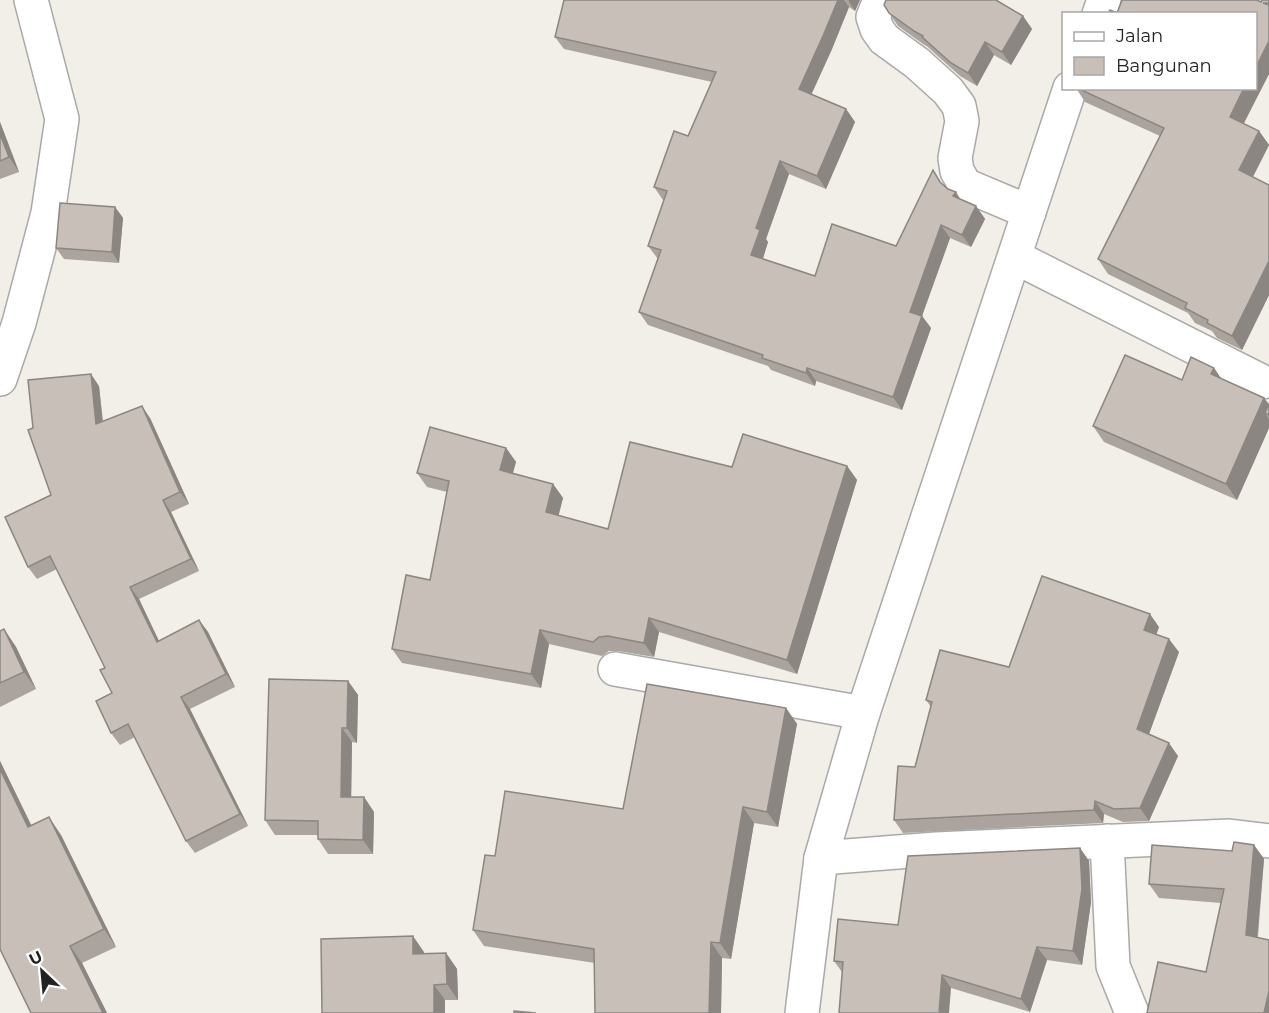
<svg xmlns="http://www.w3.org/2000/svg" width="1269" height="1013" font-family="Montserrat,sans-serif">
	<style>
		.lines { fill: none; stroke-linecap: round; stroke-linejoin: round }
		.minor-casing { stroke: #a9a9a9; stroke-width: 36 }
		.tertiary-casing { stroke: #a9a9a9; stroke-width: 36 }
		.minor { stroke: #fff; stroke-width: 33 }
		.tertiary { stroke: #fff; stroke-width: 33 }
		.wall { fill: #aba49e }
		.shaded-wall { fill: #8b8681 }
		.building { fill: #c7bfb8; stroke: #8b8681; stroke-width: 1.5 }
	</style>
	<rect width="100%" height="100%" fill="#f2efe9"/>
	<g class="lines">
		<g class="minor-casing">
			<g id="minor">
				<path d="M880,0L873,17L877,29L884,39L917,63L948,91L959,106L962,121L955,158L957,171L965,185L1029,212"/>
				<path d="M1015,257L1263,382"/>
				<path d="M0,379L19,323L48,213L62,119L31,0"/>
				<path d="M615,669L863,713"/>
				<path d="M1107,841L1113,966L1132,1013"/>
				<path d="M821,858L936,849L1229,836L1269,841"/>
			</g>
		</g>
		<g class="tertiary-casing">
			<g id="tertiary">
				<path d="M1099,14L1104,0"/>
				<path d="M802,1013L821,858L863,713L1070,88"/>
			</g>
		</g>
		<use href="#minor" class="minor"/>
		<use href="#tertiary" class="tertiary"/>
	</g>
	<g class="wall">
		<path d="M564,0H860L855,11L849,7L832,49L811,94L846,109L855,122L826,189L789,174L766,239L768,242L763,259L815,276L896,246L943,185L961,200L976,206L985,219L971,247L950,238L922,316L931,328L902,410L816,381L815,386L771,370L768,366L648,325L639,312L658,259L648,246L664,200H663L654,187L688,136L712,82L564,49L555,37Z"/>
		<path d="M1269,0V74L1243,123L1259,131L1269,145L1253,177L1269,185V295L1242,350L1217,338L1212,331L1195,323L1188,313L1108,274L1098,259L1160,136L1085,102L1076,88H1256L1117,13L1261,2Z"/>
		<path d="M889,13L1023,16L1032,29L1011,65L994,55L977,86L960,76L931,50L928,47L923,44L898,26Z"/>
		<path d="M0,122L19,172L0,179Z"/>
		<path d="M115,207L123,218L119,263L64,259L56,248Z"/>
		<path d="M1214,368L1221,379L1264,398L1269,404V428L1237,500L1104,442L1093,426Z"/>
		<path d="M99,386L103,421L150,418L189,504L171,512L199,571L139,599L159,641L199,620L208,632L235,687L190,709L248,826L195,853L186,841L135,737L120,745L111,733L112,693L105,668L57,569L37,579L28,567L51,495L33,428Z"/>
		<path d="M506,448L516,462L512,473L553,484L563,498L558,515L608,529L732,467L847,466L857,480L797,674L659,632L654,657L618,651H609L602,656L549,644L541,688L402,663L392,649L430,580L447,492L427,487L417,473Z"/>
		<path d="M1159,627L1156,635L1179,652L1149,734L1178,756L1149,821L1123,822L1104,814L1103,823L903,833L894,820L915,767L931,707L926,700L1009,667Z"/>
		<path d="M4,629L16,647L36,689L0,707V631Z"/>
		<path d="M348,681L358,695L357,743L352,742L351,797H364L374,812L373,854H328L318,839V835H275L265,820Z"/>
		<path d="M786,708L797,724L778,827L754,823L731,959L722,958L721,1013H595V963L484,946L473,930L495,856L623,809Z"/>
		<path d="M0,761L31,826L61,835L116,947L82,963L107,1013H31L0,949Z"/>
		<path d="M1254,845L1264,859L1258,937L1206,972L1221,903L1159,898L1149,884L1232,851Z"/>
		<path d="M1080,848L1089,861L1091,902L1082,965L1047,960L1030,1012L951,988L842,972L834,961L898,925Z"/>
		<path d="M424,952V954L446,953L457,969L458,1000H445V1013H322Z"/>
	</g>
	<g class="shaded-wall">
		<path d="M838,0H844L849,7L832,49L808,102L799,89Z"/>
		<path d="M848,0H860L855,11Z"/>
		<path d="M1023,16L1032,29L1011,65L1002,52Z"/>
		<path d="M1269,41V74L1240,131L1230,117L1244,88H1256V67Z"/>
		<path d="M985,42L994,55L977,86L968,73Z"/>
		<path d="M846,109L855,122L826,189L817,176Z"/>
		<path d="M0,122L19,172L9,157L0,134Z"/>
		<path d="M1259,131L1269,145L1249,184L1239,170Z"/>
		<path d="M780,161L789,174L766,239L768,242L760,267L751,255L756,228Z"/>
		<path d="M956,192L964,205L953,196Z"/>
		<path d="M976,206L985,219L971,247L962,235Z"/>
		<path d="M115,207L123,218L119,263L112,252Z"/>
		<path d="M941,225L950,238L922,316L931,328L902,410L893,397L910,312Z"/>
		<path d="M1269,261V295L1242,350L1232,336Z"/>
		<path d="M807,368L816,381L815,386L806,373Z"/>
		<path d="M1214,368L1225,384L1211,374Z"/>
		<path d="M91,374L99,386L104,436L96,424Z"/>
		<path d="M1264,398L1269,405L1265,413L1269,419V428L1237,500L1226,484Z"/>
		<path d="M142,406L150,418L189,504L180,492Z"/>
		<path d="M506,448L516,462L510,484L500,470Z"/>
		<path d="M847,466L857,480L797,674L787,660Z"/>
		<path d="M553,484L563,498L556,526L546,512Z"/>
		<path d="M163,500L171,512L199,571L191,559Z"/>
		<path d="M130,587L139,599L165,654L157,642Z"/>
		<path d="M1150,614L1159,627L1153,643L1144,630Z"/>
		<path d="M649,618L659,632L654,657L644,643Z"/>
		<path d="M199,620L208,632L235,687L226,674Z"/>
		<path d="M4,629L16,647L36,689L24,672Z"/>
		<path d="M540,630L549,644L541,688L531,674Z"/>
		<path d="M1169,639L1179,652L1146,742L1137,729Z"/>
		<path d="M348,681L358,695L357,743L347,728Z"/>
		<path d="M181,697L190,709L248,826L240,814Z"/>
		<path d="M786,708L797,724L778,827L767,812Z"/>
		<path d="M342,728L352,742L351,811L341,797Z"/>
		<path d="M1169,743L1178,756L1149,821L1140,808Z"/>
		<path d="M0,761L41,845L28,827L0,769Z"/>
		<path d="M364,797L374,812L373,854L363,840Z"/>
		<path d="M1095,801L1104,814L1103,823L1094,810Z"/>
		<path d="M743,807L754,823L731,959L720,943Z"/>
		<path d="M49,817L61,835L116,947L104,929Z"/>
		<path d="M1254,845L1264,859L1256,950L1246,935Z"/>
		<path d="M1080,848L1089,861L1091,902L1082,965L1073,951Z"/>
		<path d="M413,936L424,952V970L413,954Z"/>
		<path d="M711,942L722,958L721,1013H709Z"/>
		<path d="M70,946L82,963L107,1013H103Z"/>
		<path d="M1037,947L1047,960L1030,1012L1021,999Z"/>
		<path d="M446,953L457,969L458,1000L447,984Z"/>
		<path d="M942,975L951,988L949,1013H939Z"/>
		<path d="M434,985L445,1000V1013H434Z"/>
		<path d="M1269,991V1013H1264Z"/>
	</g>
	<g class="building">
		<path d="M564,0H838L823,36L799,89L846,109L817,176L780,161L756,228L760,230L751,255L815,276L832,224L896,246L933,170L940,182L948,189L956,192L953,196L976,206L962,235L941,225L910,312L922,316L893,397L807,368L806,373L762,358L763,355L639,312L661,250L648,246L667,191L654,187L674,131L688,136L716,72L555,37Z"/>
		<path d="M886,0H996L1023,16L1002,52L985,42L968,73L951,63L922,37L923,36L914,31L889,13L884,5Z"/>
		<path d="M1122,0H1257L1261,2L1262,0H1269V3H1263L1269,5V41L1256,67V14H1108L1110,10L1117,13Z"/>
		<path d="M1077,88H1244L1230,117L1259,131L1239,170L1269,185V261L1232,336L1207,323L1208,320L1185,308L1187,303L1098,259L1164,128Z"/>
		<path d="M0,134L9,157L0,161Z"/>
		<path d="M60,203L115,207L112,252L56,248Z"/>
		<path d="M1125,355L1182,380L1191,357L1214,368L1211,374L1264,398L1226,484L1093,426Z"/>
		<path d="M91,374L96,424L142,406L180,492L163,500L191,559L130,587L157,642L199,620L226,674L181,697L240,814L186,841L128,724L111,733L96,701L112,693L100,670L105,668L50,556L28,567L5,517L51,495L28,430L33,428L28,380Z"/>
		<path d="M1269,404V415L1265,413Z"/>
		<path d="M430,427L506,448L500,470L553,484L546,512L608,529L630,442L732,467L743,434L847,466L787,660L649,618L644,643L608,636L599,637L593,642L540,630L531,674L392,649L406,575L430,580L449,481L417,473Z"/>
		<path d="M1042,576L1150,614L1144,630L1169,639L1137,729L1169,743L1140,808L1114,809L1095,801L1094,810L894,820L898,766L915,767L932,702L926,700L940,650L1009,667Z"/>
		<path d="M4,629L24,672L0,683V631Z"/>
		<path d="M269,679L348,681L347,728H342L341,797H364L363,840L318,839V821L265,820Z"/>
		<path d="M647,684L786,708L767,812L743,807L720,943L711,942L709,1013H595L594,949L473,930L485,855L495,856L505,791L623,809Z"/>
		<path d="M0,769L28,827L49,817L104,929L70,946L103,1013H31L0,949Z"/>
		<path d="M1234,842L1254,845L1246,935L1269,940V991L1264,1013H1147L1158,962L1206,972L1224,889L1149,884L1152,845L1232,851Z"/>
		<path d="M1080,848L1082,889L1073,951L1037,947L1021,999L942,975L939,1013H839L843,962L834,961L838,919L898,925L908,856Z"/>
		<path d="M413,936V954L446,953L447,984L434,985V1013H322L321,939Z"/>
		<path d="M514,1011L536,1013H514Z"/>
	</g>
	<rect x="1062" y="12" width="195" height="78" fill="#ffffff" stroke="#a7a7a7" stroke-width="1.5"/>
	<rect x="1074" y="32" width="30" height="9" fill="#ffffff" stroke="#a7a7a7" stroke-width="1.5"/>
	<text x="1116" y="42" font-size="18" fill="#222222">Jalan</text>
	<rect x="1074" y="57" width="30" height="18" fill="#c7bfb8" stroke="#a7a7a7" stroke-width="1.5"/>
	<text x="1116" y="72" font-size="18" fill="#222222">Bangunan</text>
	<g transform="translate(42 971) rotate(334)" stroke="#ffffff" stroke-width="4.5" paint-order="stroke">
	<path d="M0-4.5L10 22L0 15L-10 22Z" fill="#222222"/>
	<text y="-9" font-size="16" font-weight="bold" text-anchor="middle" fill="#222222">U</text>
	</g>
</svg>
